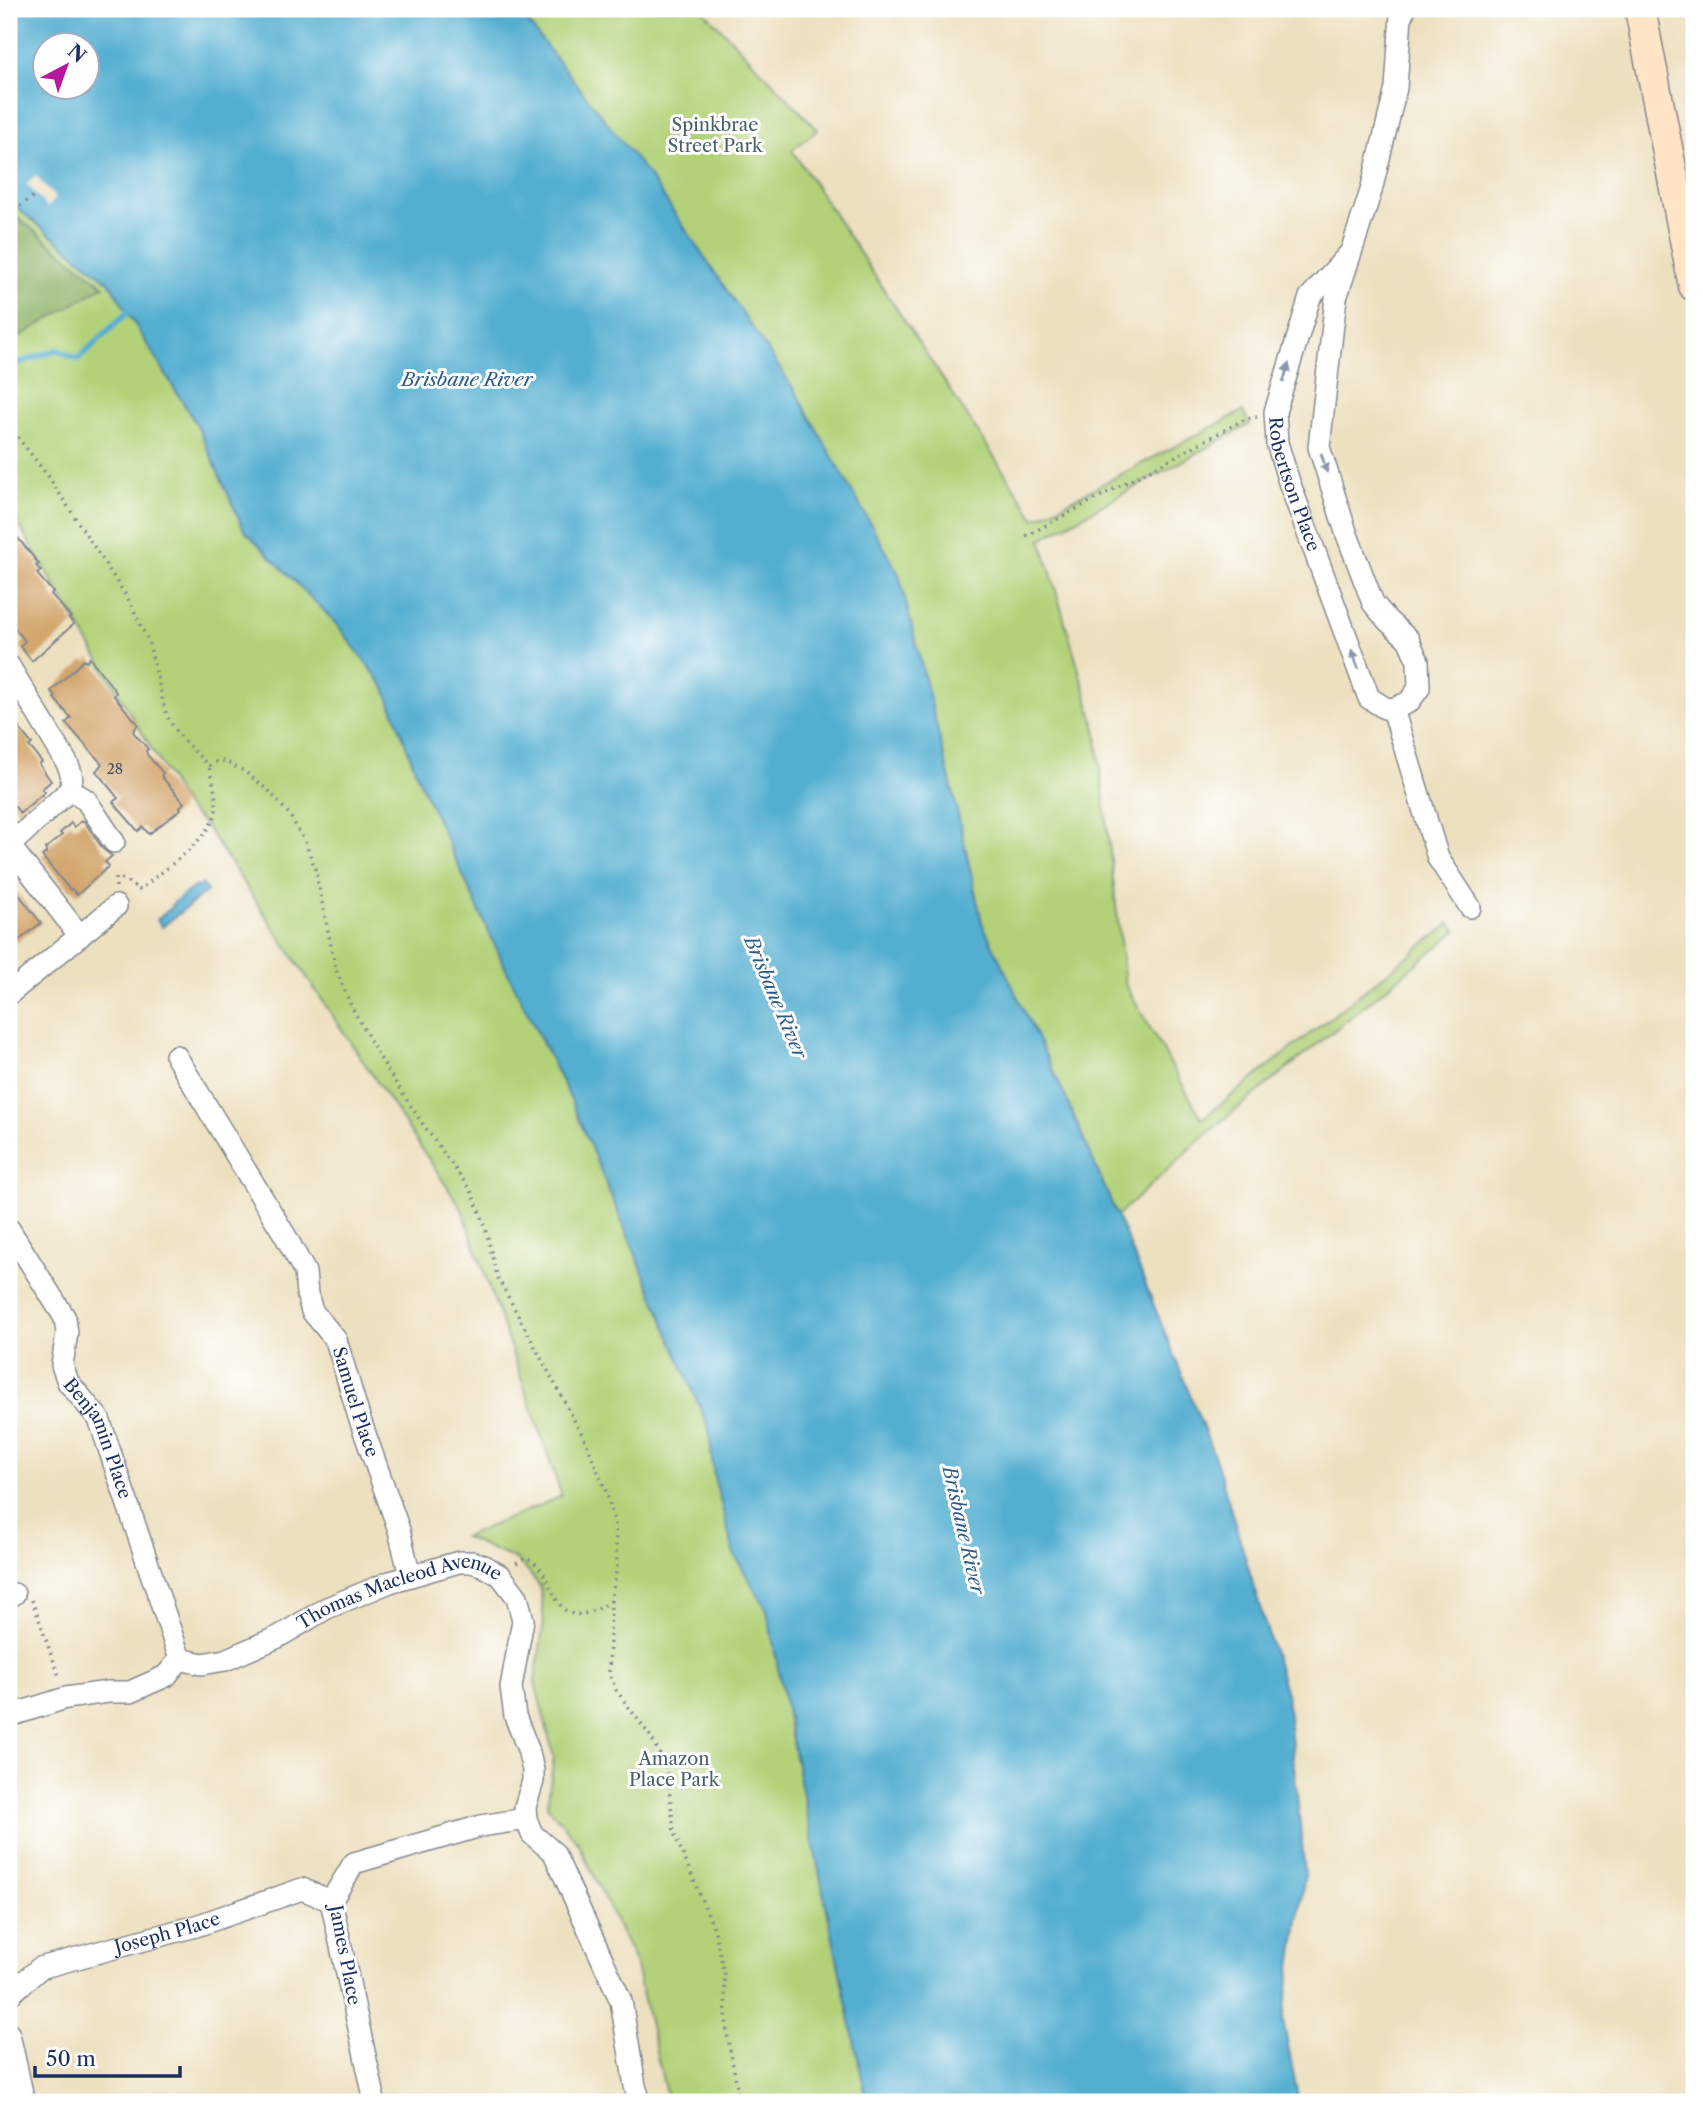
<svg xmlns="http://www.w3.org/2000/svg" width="1703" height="2111" font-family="'Libre Caslon Text',serif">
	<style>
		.green { fill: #b2d178; stroke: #66806b; stroke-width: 2 }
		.forest { fill: #8db368; stroke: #547163; stroke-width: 2 }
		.water { fill: #52aed0; stroke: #366e97; stroke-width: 2; fill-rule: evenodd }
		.pier { fill: #ede0bf }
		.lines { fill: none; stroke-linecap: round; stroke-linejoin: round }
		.stream { stroke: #52aed0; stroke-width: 6 }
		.building { fill: #d3a66d }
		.street-casing { stroke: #84888e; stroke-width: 24 }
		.secondary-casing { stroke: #84888e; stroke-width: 33 }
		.path { stroke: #84888e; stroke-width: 3.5; stroke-dasharray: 2 5; stroke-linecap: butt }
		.street { stroke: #fff; stroke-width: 21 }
		.secondary { stroke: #ffe4c6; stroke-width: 30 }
		.oneway { fill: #8d97ae }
		.labels { text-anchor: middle; stroke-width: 6; stroke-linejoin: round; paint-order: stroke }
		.number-label { font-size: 14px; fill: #494d62 }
		.park-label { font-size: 18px; fill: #486066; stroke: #fff }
		.street-label { font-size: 18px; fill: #1b2f5e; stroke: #fff }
		.water-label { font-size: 19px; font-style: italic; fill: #2e5b86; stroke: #fff }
	</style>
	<rect width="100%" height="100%" fill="#fff"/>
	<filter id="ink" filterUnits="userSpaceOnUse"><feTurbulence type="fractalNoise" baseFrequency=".0143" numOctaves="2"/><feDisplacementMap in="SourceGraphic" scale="14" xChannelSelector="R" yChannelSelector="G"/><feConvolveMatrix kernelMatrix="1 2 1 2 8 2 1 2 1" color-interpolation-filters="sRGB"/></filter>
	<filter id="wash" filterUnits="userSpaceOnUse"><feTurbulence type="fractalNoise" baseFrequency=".00686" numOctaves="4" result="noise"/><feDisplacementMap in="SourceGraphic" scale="28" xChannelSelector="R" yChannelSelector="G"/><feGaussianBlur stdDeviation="1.57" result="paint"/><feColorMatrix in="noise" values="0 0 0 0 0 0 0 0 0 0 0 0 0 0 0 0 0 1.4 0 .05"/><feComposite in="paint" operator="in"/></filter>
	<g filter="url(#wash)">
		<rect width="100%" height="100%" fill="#ede0bf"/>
		<g class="green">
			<path d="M517,9H702L818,130L792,150L1035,519L1243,411L1250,424L1041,539L1096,729L1125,984L1202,1119L1450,923L1457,931L1211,1130L1117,1216L1065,1096L982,923L953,792L536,33Z"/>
			<path d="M9,197L16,207L109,282L198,427L244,530L336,623L385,688L419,780L506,969L571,1100L709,1429L714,1476L734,1554L767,1610L794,1751L867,2102H668L635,1962L578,1842L547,1806L554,1757L535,1682L544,1622L540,1586L519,1561L464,1537L562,1496L462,1209L205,825L186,807L9,508Z"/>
		</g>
		<path class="forest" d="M9,206L17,217L104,286L9,343Z"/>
		<g class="water">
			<path d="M9,9H517L650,177L794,389L899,574L953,792L982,923L1065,1096L1130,1246L1193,1402L1217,1463L1287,1697L1305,1874L1283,2020L1299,2102H867L794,1751L767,1610L734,1554L714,1476L709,1429L571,1100L506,969L419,780L385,688L336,623L244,530L198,427L109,282L16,207L9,197ZM46,46H88V88H46Z"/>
			<path d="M202,884L207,891L162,927L157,920L172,907L171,905L195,886L197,888Z"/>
		</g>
		<path class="pier" d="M36,176L56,199L47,207L27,184Z"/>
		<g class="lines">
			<path class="stream" d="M9,366L57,350L78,359L128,312"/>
		</g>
		<g id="blocks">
			<g class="building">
				<path d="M9,527L39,564L36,566L41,571L37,574L53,592L51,594L71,617L69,618L74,624L32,661L20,646L25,641L9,621Z"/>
				<path d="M90,658L116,692L114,696L138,724L133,732L148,749L146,751L148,756L163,773L161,776L184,803L180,807L181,809L149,834L143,827L138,831L113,802L118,798L96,771L102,764L66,723L71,718L54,698L56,697L51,691L84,660L86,662Z"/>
				<path d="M9,716L32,744L29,746L42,762L39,764L51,781L42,789L45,792L20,813L9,800Z"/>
				<path d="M82,821H84L103,849L112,856L105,862L109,866L77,895L72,889L70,890L42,856L47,852L45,849L62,835L60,833L71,823L74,827Z"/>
				<path d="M9,882L41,923L9,948Z"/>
			</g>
		</g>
	</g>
	<g filter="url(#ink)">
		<use href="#blocks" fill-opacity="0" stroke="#84888e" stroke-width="2"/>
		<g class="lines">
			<g class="street-casing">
				<g id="street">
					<path id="s1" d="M1351,252L1310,297L1275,412L1277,443L1289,482L1369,698L1385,708L1393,709L1409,702L1419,688L1418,661L1408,639L1388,621L1373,603L1346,532L1319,447L1336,298L1371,191L1396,88L1401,16L1405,9"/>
					<path d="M9,666L67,763C72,773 73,779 70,790L9,846"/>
					<path d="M1393,709L1438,858L1470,907"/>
					<path d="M70,790L86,800L114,842"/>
					<path d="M9,845L80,936"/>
					<path d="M9,994L116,906"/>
					<path id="s2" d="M176,1056L286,1237L305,1272L307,1294L312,1311L336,1340L359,1417L399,1530L410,1576"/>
					<path id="s3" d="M9,1229L65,1318L67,1333L62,1365L68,1382L99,1419L180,1659"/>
					<path d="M9,1596L14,1594"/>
					<path id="s4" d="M9,1716L66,1698L108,1692H130L166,1676L180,1659L202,1664L225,1660L278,1637L327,1608L390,1582L459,1562H471L482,1565L501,1576L517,1597L523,1620L511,1687L515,1716L528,1749L533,1770V1781L525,1807L526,1819L532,1834L554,1853L621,2001L635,2086L640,2102"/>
					<path id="s5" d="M9,1995L40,1968L196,1926L302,1889L331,1901"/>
					<path d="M9,2034L24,2102"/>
					<path d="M372,2102L373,2092L331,1901L354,1863L481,1826L526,1819"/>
				</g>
			</g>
			<g class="secondary-casing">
				<path id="secondary" d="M1640,9L1694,286"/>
			</g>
			<g class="path">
				<path d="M9,215L36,194"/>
				<path d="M9,426L48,476L130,602L149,643L165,710L170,722L185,742L209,766"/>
				<path d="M1026,536L1247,418L1257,417"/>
				<path d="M209,766L216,762L224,761L244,771L269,791L289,814L305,842L315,868L336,970L352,1008L386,1068L422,1123L471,1191L484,1222L497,1276L586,1442L607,1494L615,1525L617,1566L611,1601L609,1673L616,1690L651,1737L664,1763L668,1778L674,1833L715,1931L724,1974L727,2033L740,2102"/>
				<path d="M116,887V878L125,880L139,890C161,872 214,837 216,809C217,795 212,780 209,766"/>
				<path d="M516,1563L525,1558C562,1569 544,1644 611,1601"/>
				<path d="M32,1600L60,1679"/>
			</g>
			<use href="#street" class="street"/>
			<use href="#secondary" class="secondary"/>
		</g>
		<defs><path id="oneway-solid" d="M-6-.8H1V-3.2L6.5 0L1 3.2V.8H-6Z" transform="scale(1.75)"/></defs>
		<g class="oneway">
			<use href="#oneway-solid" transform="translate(1286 373) rotate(-73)"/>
			<use href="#oneway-solid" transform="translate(1324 463) rotate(73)"/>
			<use href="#oneway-solid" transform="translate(1355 659) rotate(-110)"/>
		</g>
	</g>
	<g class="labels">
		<g class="number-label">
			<text x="115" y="774">28</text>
		</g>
		<g class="park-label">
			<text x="715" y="131">Spinkbrae<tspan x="715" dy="21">Street Park</tspan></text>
			<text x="674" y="1765">Amazon<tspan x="674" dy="21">Place Park</tspan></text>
		</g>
		<g class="street-label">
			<text dy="6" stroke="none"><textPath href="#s1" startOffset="256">Robertson Place</textPath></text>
			<text dy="6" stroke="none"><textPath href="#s2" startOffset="394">Samuel Place</textPath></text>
			<text dy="6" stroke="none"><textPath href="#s3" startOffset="236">Benjamin Place</textPath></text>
			<text dy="6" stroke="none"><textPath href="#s4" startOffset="422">Thomas Macleod Avenue</textPath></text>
			<text dy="6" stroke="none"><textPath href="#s5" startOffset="173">Joseph Place</textPath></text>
			<text transform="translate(345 1955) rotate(79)" y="6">James Place</text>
		</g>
		<g class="water-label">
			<text x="467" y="386">Brisbane River</text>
			<text transform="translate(776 997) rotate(67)" y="7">Brisbane River</text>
			<text transform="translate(964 1530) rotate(77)" y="7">Brisbane River</text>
		</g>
	</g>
	<rect width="1703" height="2111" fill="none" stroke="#fff" stroke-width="35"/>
	<g transform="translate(66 66) rotate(41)"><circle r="33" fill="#ffffff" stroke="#a4acbf" stroke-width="2"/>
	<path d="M0-5L12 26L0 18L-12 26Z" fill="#b5179e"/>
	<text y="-10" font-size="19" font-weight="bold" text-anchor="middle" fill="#1b2f5e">N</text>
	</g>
	<path d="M35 2066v10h145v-10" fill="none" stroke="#1b2f5e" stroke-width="3.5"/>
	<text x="46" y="2066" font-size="21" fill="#1b2f5e" stroke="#ffffff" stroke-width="5" paint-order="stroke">50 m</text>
</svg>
